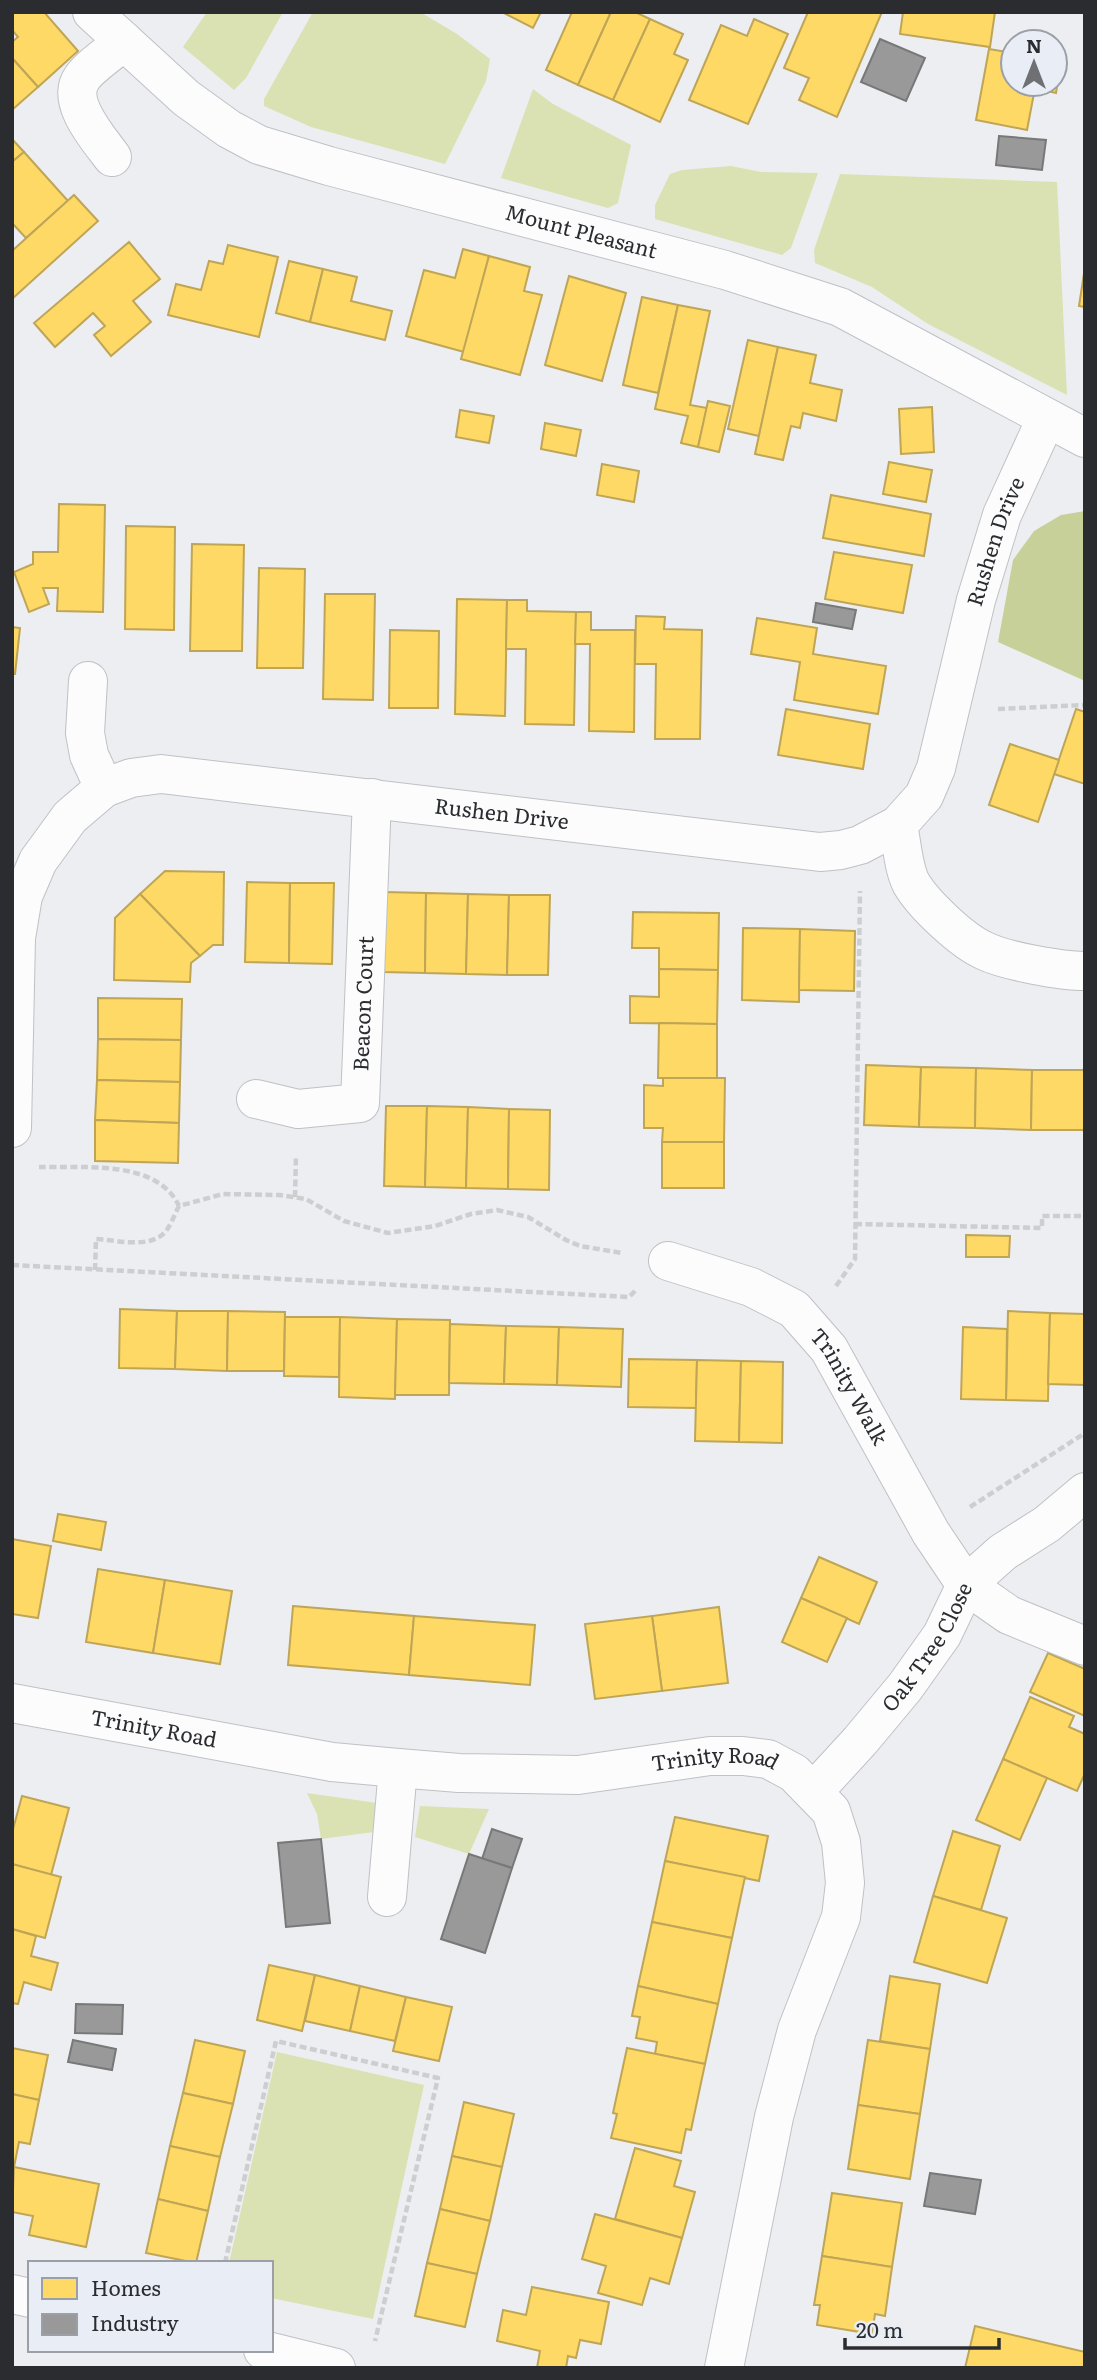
<svg xmlns="http://www.w3.org/2000/svg" width="1097" height="2380" font-family="Literata,serif">
	<style>
		.green { fill: #dae2b3 }
		.forest { fill: #c8d09a }
		.homes { fill: #ffd966; stroke: #bfa556; stroke-width: 2 }
		.industry { fill: #999; stroke: #787879; stroke-width: 2 }
		.lines { fill: none; stroke-linecap: round; stroke-linejoin: round }
		.minor-casing { stroke: #bfc1c5; stroke-width: 40 }
		.path { stroke: #cdcecf; stroke-width: 4.5; stroke-dasharray: 7 3.5; stroke-linecap: butt }
		.minor { stroke: #fcfcfd; stroke-width: 38 }
		.labels { text-anchor: middle; stroke-width: 7; stroke-linejoin: round; paint-order: stroke }
		.street-label { font-size: 21px; fill: #2a2c2f; stroke: #e8edf6 }
	</style>
	<rect width="100%" height="100%" fill="#eceef2"/>
	<g class="green">
		<path d="M207,12H283L246,78L234,90L183,47Z"/>
		<path d="M313,12H420L457,34L490,59L486,81L445,164L311,127L264,106V99Z"/>
		<path d="M533,89L553,104L631,145L618,203L608,208L501,178Z"/>
		<path d="M731,166L761,172L818,173L791,248L782,255L655,219V205L670,174L682,170Z"/>
		<path d="M840,174L1057,182L1067,395L928,324L872,287L815,263L814,250Z"/>
		<path d="M307,1793L377,1803L374,1832L321,1839L317,1814Z"/>
		<path d="M420,1806L489,1809L469,1854L415,1837Z"/>
		<path d="M277,2052L424,2085L373,2319L271,2298V2263H229Z"/>
	</g>
	<path class="forest" d="M1085,511V681L998,642L1013,560L1034,531L1061,515Z"/>
	<g class="homes">
		<path d="M12,12H44L78,51L38,87L12,58V42L18,37L12,30Z"/>
		<path d="M502,12H541L533,28Z"/>
		<path d="M572,12H611L578,85L546,70Z"/>
		<path d="M611,12H635L650,19L613,100L578,85Z"/>
		<path d="M808,12H882L837,117L799,100L809,78L784,68Z"/>
		<path d="M903,12H995L990,47L900,34Z"/>
		<path d="M650,19L683,34L674,54L688,60L660,122L613,100Z"/>
		<path d="M754,19L788,34L748,124L689,100L721,25L747,36Z"/>
		<path d="M989,49L1013,53V84H1055V61L1061,62L1056,93L1035,88L1027,130L976,120Z"/>
		<path d="M12,58L38,87L12,110Z"/>
		<path d="M12,139L24,152L12,162Z"/>
		<path d="M24,152L68,201L26,238L12,223V162Z"/>
		<path d="M74,195L98,221L12,299V251Z"/>
		<path d="M129,242L160,279L133,301L151,322L111,356L94,335L105,326L93,313L55,347L34,323Z"/>
		<path d="M228,245L278,257L259,337L168,315L176,284L201,290L209,261L223,264Z"/>
		<path d="M463,249L489,256L464,352L406,336L424,270L455,278Z"/>
		<path d="M489,256L530,267L524,291L542,295L520,375L461,359Z"/>
		<path d="M289,261L323,269L310,322L276,313Z"/>
		<path d="M1085,267V307L1079,306Z"/>
		<path d="M323,269L357,277L351,301L392,311L385,340L310,322Z"/>
		<path d="M569,276L626,293L602,381L545,365Z"/>
		<path d="M642,297L678,305L658,393L623,385Z"/>
		<path d="M678,305L710,311L690,405L707,408L698,447L681,443L688,416L655,409Z"/>
		<path d="M748,340L778,347L759,436L728,429Z"/>
		<path d="M778,347L816,355L810,383L842,390L836,421L803,413L800,428L791,426L783,460L755,454Z"/>
		<path d="M708,401L730,406L719,452L698,447Z"/>
		<path d="M932,407L934,452L901,454L899,409Z"/>
		<path d="M460,410L494,416L489,443L456,437Z"/>
		<path d="M545,423L581,430L576,456L541,449Z"/>
		<path d="M889,462L932,470L926,502L883,494Z"/>
		<path d="M602,464L639,471L634,502L597,495Z"/>
		<path d="M831,495L931,514L924,556L823,538Z"/>
		<path d="M59,504L105,505L103,612L57,611L58,588H43L49,604L29,612L14,572L33,564V552H58Z"/>
		<path d="M126,526L175,527L174,630L125,629Z"/>
		<path d="M192,544L244,545L242,651H190Z"/>
		<path d="M834,552L912,565L903,613L825,599Z"/>
		<path d="M259,568L305,569L303,668H257Z"/>
		<path d="M325,594H375L373,700L323,699Z"/>
		<path d="M457,599L507,600L505,716L455,714Z"/>
		<path d="M507,600H527V611L576,612L574,725L525,724L526,649H506Z"/>
		<path d="M576,612H591V630H635L634,732L589,731L590,644H575Z"/>
		<path d="M636,616L665,617L664,629L702,630L700,739H655L656,664H635Z"/>
		<path d="M757,618L817,628L813,654L886,666L878,714L794,700L800,662L751,654Z"/>
		<path d="M12,627L20,628L15,674H12Z"/>
		<path d="M390,630L439,631L438,708H389Z"/>
		<path d="M786,709L870,724L863,769L778,755Z"/>
		<path d="M1076,709L1085,712V784L1054,774Z"/>
		<path d="M1010,744L1059,760L1038,822L989,805Z"/>
		<path d="M165,871L224,872L223,945H213L200,956L140,894Z"/>
		<path d="M247,882L290,883L289,963L245,962Z"/>
		<path d="M290,883H334L332,964L289,963Z"/>
		<path d="M385,892L426,893L425,973L383,972Z"/>
		<path d="M426,893L468,894L466,974L425,973Z"/>
		<path d="M140,894L200,956L191,963L190,982L114,980L115,918Z"/>
		<path d="M468,894L509,895L507,975L466,974Z"/>
		<path d="M509,895H550L548,975H507Z"/>
		<path d="M633,912L719,913L718,970L659,969V948H632Z"/>
		<path d="M743,928L800,929L799,1002L742,1000Z"/>
		<path d="M800,929L855,931L854,991L799,990Z"/>
		<path d="M659,969L718,970L717,1024L630,1023V996L659,997Z"/>
		<path d="M98,998L182,999L181,1040L98,1039Z"/>
		<path d="M659,1023L717,1024V1078H658Z"/>
		<path d="M98,1039L181,1040L180,1082L97,1080Z"/>
		<path d="M866,1065L921,1067L919,1127L864,1125Z"/>
		<path d="M921,1067L976,1068L975,1128L919,1127Z"/>
		<path d="M976,1068L1032,1070L1031,1130L975,1128Z"/>
		<path d="M1032,1070H1085V1130H1031Z"/>
		<path d="M663,1078H725L724,1142H662L663,1128H644V1085L663,1086Z"/>
		<path d="M97,1080L180,1082L179,1123L95,1120Z"/>
		<path d="M386,1106H427L425,1187L384,1186Z"/>
		<path d="M427,1106L468,1107L466,1188L425,1187Z"/>
		<path d="M468,1107L509,1109L508,1189L466,1188Z"/>
		<path d="M509,1109L550,1110L549,1190L508,1189Z"/>
		<path d="M95,1120L179,1123L178,1163L95,1161Z"/>
		<rect x="662" y="1142" width="62" height="46"/>
		<path d="M966,1235L1010,1236L1009,1257H966Z"/>
		<path d="M120,1309L177,1311L175,1369L119,1368Z"/>
		<path d="M177,1311H228L227,1371L175,1369Z"/>
		<path d="M228,1311L285,1312L284,1371H227Z"/>
		<path d="M1008,1311L1050,1313L1048,1401L1006,1400Z"/>
		<path d="M1050,1313L1085,1314V1385L1048,1384Z"/>
		<path d="M285,1317H340L339,1377L284,1376Z"/>
		<path d="M340,1317L397,1319L395,1399L339,1397Z"/>
		<path d="M397,1319L450,1320L449,1395H395Z"/>
		<path d="M450,1324L506,1326L504,1384L449,1383Z"/>
		<path d="M506,1326L559,1327L557,1385L504,1384Z"/>
		<path d="M559,1327L623,1329L621,1387L557,1385Z"/>
		<path d="M963,1327L1007,1329L1006,1400L961,1399Z"/>
		<path d="M629,1359L697,1360L696,1408L628,1407Z"/>
		<path d="M697,1360L741,1361L739,1442L695,1441Z"/>
		<path d="M741,1361L783,1362L782,1443L739,1442Z"/>
		<path d="M58,1514L106,1522L101,1550L53,1541Z"/>
		<path d="M12,1539L51,1546L38,1618L12,1614Z"/>
		<path d="M819,1557L877,1582L859,1624L801,1598Z"/>
		<path d="M98,1569L165,1580L153,1653L86,1642Z"/>
		<path d="M165,1580L232,1591L220,1664L153,1653Z"/>
		<path d="M801,1598L847,1618L827,1662L782,1642Z"/>
		<path d="M293,1606L414,1616L409,1675L288,1665Z"/>
		<path d="M719,1607L728,1683L662,1691L652,1616Z"/>
		<path d="M414,1616L535,1625L530,1685L409,1675Z"/>
		<path d="M652,1616L662,1691L595,1699L585,1624Z"/>
		<path d="M1048,1653L1085,1669V1716L1030,1692Z"/>
		<path d="M1030,1697L1074,1716L1069,1727L1085,1734V1773L1077,1791L1003,1759Z"/>
		<path d="M1003,1759L1047,1778L1020,1840L976,1820Z"/>
		<path d="M22,1796L69,1808L51,1875L12,1864V1833Z"/>
		<path d="M675,1817L768,1836L759,1881L665,1861Z"/>
		<path d="M953,1831L1000,1846L981,1910L933,1896Z"/>
		<path d="M665,1861L745,1877L732,1938L652,1922Z"/>
		<path d="M12,1864L61,1877L45,1938L12,1929Z"/>
		<path d="M933,1896L1007,1918L987,1983L914,1962Z"/>
		<path d="M652,1922L732,1938L718,2004L638,1986Z"/>
		<path d="M12,1929L36,1936L31,1956L58,1963L51,1990L24,1982L18,2004L12,2003Z"/>
		<path d="M269,1965L315,1975L302,2031L257,2020Z"/>
		<path d="M315,1975L360,1986L350,2031L305,2021Z"/>
		<path d="M890,1976L940,1984L930,2049L880,2041Z"/>
		<path d="M360,1986L406,1997L395,2041L350,2031Z"/>
		<path d="M638,1986L718,2004L705,2064L655,2054L657,2042L636,2038L640,2017L632,2016Z"/>
		<path d="M406,1997L452,2007L439,2061L393,2051Z"/>
		<path d="M195,2040L245,2051L233,2104L183,2093Z"/>
		<path d="M868,2040L930,2049L920,2114L858,2105Z"/>
		<path d="M12,2048L48,2055L39,2100L12,2094Z"/>
		<path d="M627,2048L705,2064L691,2130L686,2129L681,2153L611,2138L617,2114L613,2113Z"/>
		<path d="M183,2093L233,2104L220,2157L170,2146Z"/>
		<path d="M12,2094L39,2100L30,2144L19,2142L14,2167L12,2166Z"/>
		<path d="M464,2102L514,2114L502,2167L452,2156Z"/>
		<path d="M858,2105L920,2114L910,2179L848,2169Z"/>
		<path d="M170,2146L220,2157L208,2211L158,2199Z"/>
		<path d="M635,2148L681,2161L674,2186L695,2192L682,2238L615,2219Z"/>
		<path d="M452,2156L502,2167L490,2221L440,2209Z"/>
		<path d="M14,2167L99,2184L86,2247L29,2235L33,2216L12,2212Z"/>
		<path d="M832,2193L902,2203L892,2267L822,2256Z"/>
		<path d="M158,2199L208,2211L196,2263L146,2253Z"/>
		<path d="M440,2209L490,2221L477,2274L427,2263Z"/>
		<path d="M595,2214L682,2238L669,2284L650,2278L642,2305L598,2293L606,2266L582,2259Z"/>
		<path d="M822,2256L892,2267L885,2316L875,2314L872,2334L817,2325L820,2305H814Z"/>
		<path d="M427,2263L477,2274L465,2327L415,2316Z"/>
		<path d="M532,2287L609,2302L601,2344L580,2340L576,2358L568,2356L566,2368H537L540,2351L497,2341L503,2310L526,2315Z"/>
		<path d="M975,2326L1085,2352V2368H965Z"/>
	</g>
	<g class="industry">
		<path d="M880,39L925,58L906,101L861,82Z"/>
		<path d="M999,136L1046,140L1042,170L996,165Z"/>
		<path d="M816,603L856,610L852,629L813,622Z"/>
		<path d="M492,1829L522,1839L512,1868L482,1859Z"/>
		<path d="M321,1839L330,1923L286,1927L278,1843Z"/>
		<path d="M469,1854L512,1868L485,1953L441,1939Z"/>
		<path d="M76,2004L123,2005L122,2034L75,2033Z"/>
		<path d="M73,2040L116,2049L112,2070L68,2062Z"/>
		<path d="M930,2173L981,2180L975,2214L924,2206Z"/>
	</g>
	<g class="lines">
		<g class="minor-casing">
			<g id="minor">
				<path id="s1" d="M92,12L186,98L229,129L259,145L329,166L725,270L840,307L1085,438"/>
				<path d="M112,157C99,139 65,102 82,78C89,67 113,51 124,41"/>
				<path id="s2" d="M104,788L131,778L161,774L820,852L841,850L860,845L898,825L924,796L936,768L976,600L1002,515L1046,419"/>
				<path d="M898,825C902,843 903,867 911,883C923,904 962,941 985,951C1006,961 1061,971 1085,971"/>
				<path id="s3" d="M256,1099L298,1109L360,1103L372,798"/>
				<path d="M12,1128L16,938L23,896L38,861L70,817L104,788L89,755L85,733L88,681"/>
				<path id="s4" d="M668,1261L751,1287L794,1309L829,1349L931,1533L966,1585L1009,1615L1085,1646"/>
				<path id="s5" d="M12,1703L332,1762L398,1768L459,1773L578,1775L710,1756H743L768,1759L794,1773L831,1811L841,1842L845,1883L841,1917L797,2030L774,2117L724,2368"/>
				<path id="s6" d="M814,1791L860,1741L905,1687L942,1635L966,1585L1003,1552L1047,1524L1085,1492"/>
				<path d="M387,1897L398,1768"/>
				<path d="M12,2294L30,2298"/>
				<path d="M263,2350L336,2368"/>
			</g>
		</g>
		<g class="path">
			<path d="M998,709L1085,705"/>
			<path d="M39,1167C83,1168 157,1159 179,1206L223,1194L279,1195L306,1199L344,1221L388,1233L435,1226L471,1214L497,1210L528,1217L566,1240L580,1246L622,1253"/>
			<path d="M295,1197L296,1155"/>
			<path d="M855,1224L1042,1228V1216H1085"/>
			<path d="M12,1265L629,1297L635,1291"/>
			<path d="M95,1270L96,1239C115,1240 146,1248 162,1235C170,1229 174,1215 179,1206"/>
			<path d="M836,1286L855,1259L860,891"/>
			<path d="M970,1507L1085,1433"/>
			<path d="M225,2263L276,2041L438,2078L375,2341"/>
		</g>
		<use href="#minor" class="minor"/>
	</g>
	<g class="labels">
		<g class="street-label">
			<text dy="7" stroke="none"><textPath href="#s1" startOffset="548">Mount Pleasant</textPath></text>
			<text dy="7" stroke="none"><textPath href="#s2" startOffset="1110">Rushen Drive</textPath></text>
			<text dy="7" stroke="none"><textPath href="#s2" startOffset="402">Rushen Drive</textPath></text>
			<text dy="7" stroke="none"><textPath href="#s3" startOffset="205">Beacon Court</textPath></text>
			<text dy="7" stroke="none"><textPath href="#s4" startOffset="231">Trinity Walk</textPath></text>
			<text dy="7" stroke="none"><textPath href="#s6" startOffset="184">Oak Tree Close</textPath></text>
			<text dy="7" stroke="none"><textPath href="#s5" startOffset="144">Trinity Road</textPath></text>
			<text dy="7" stroke="none"><textPath href="#s5" startOffset="710">Trinity Road</textPath></text>
		</g>
	</g>
	<rect width="1097" height="2380" fill="none" stroke="#2a2c2f" stroke-width="28"/>
	<rect x="28" y="2261" width="245" height="91" fill="#e8edf6" stroke="#9ca0a6" stroke-width="2"/>
	<rect x="42" y="2278" width="35" height="21" fill="#ffd966" stroke="#9ca0a6" stroke-width="2"/>
	<text x="91" y="2296" font-size="21" fill="#2a2c2f">Homes</text>
	<rect x="42" y="2314" width="35" height="21" fill="#999999" stroke="#9ca0a6" stroke-width="2"/>
	<text x="91" y="2331" font-size="21" fill="#2a2c2f">Industry</text>
	<g transform="translate(1034 63)"><circle r="33" fill="#e8edf6" stroke="#9ca0a6" stroke-width="2"/>
	<path d="M0-5L12 26L0 18L-12 26Z" fill="#6e7073"/>
	<text y="-10" font-size="19" font-weight="bold" text-anchor="middle" fill="#2a2c2f">N</text>
	</g>
	<path d="M845 2338v10h154v-10" fill="none" stroke="#2a2c2f" stroke-width="3.5"/>
	<text x="856" y="2338" font-size="21" fill="#2a2c2f" stroke="#e8edf6" stroke-width="5" paint-order="stroke">20 m</text>
</svg>
